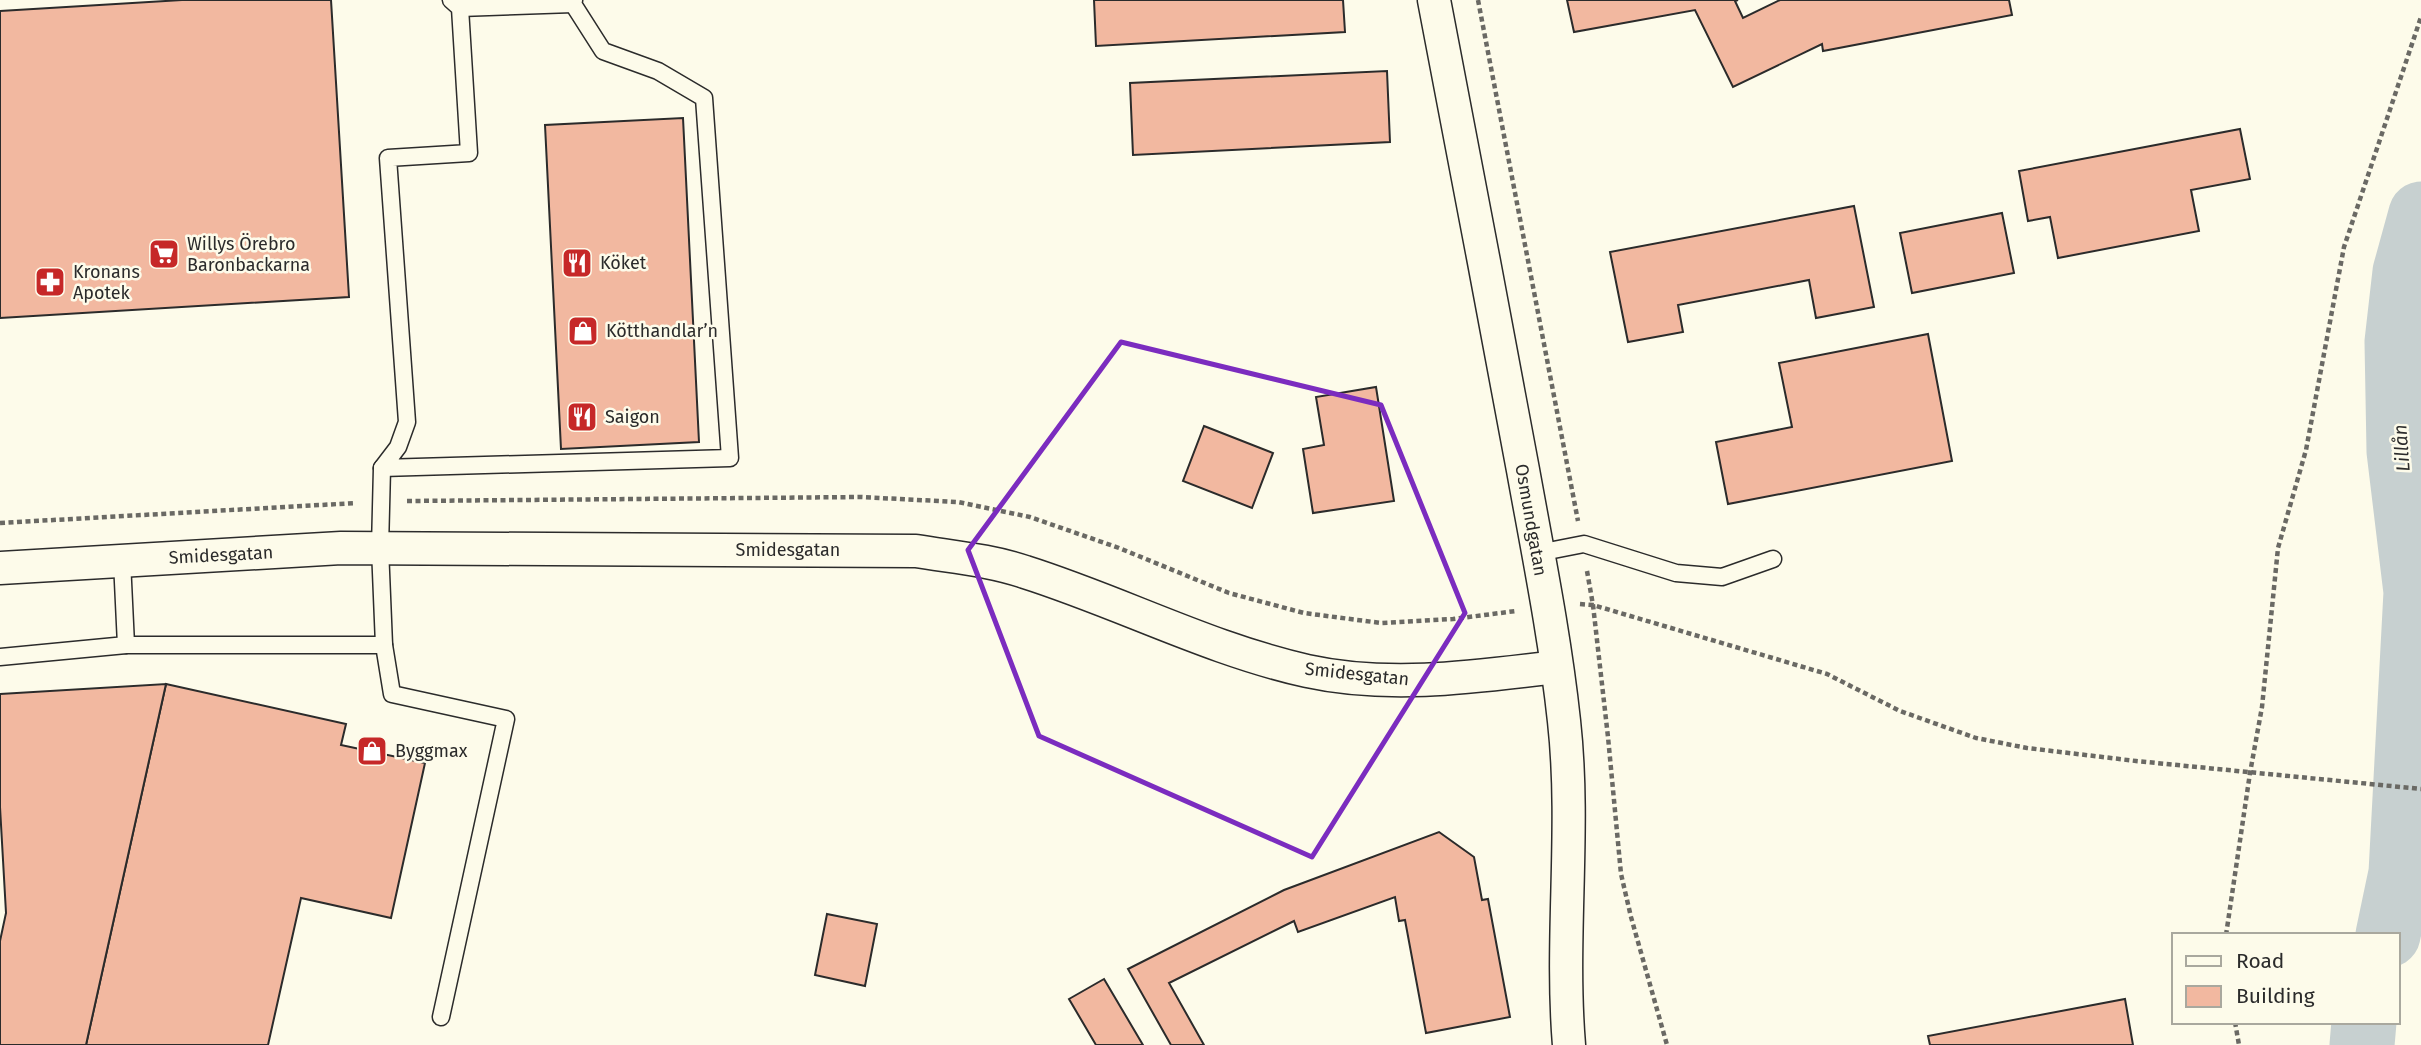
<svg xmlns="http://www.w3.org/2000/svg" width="2421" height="1045" font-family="'Fira Sans',sans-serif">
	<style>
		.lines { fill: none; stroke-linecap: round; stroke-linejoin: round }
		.river { stroke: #c7d0d0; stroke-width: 65 }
		.building { fill: #f2b8a0; stroke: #2b2b2b; stroke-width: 2 }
		.lane-casing { stroke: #2b2b2b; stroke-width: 19 }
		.street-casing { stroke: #2b2b2b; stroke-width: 35 }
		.path { stroke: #6a6964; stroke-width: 4.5; stroke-dasharray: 5 3.5; stroke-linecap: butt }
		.lane { stroke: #fdfbea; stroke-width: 16 }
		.street { stroke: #fdfbea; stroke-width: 32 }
		.marked { fill: none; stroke: #7b2cbf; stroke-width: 5; stroke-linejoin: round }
		.labels { text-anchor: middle; stroke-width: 5; stroke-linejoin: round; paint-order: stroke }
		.poi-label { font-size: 18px; fill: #2b2b2b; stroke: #fdfbea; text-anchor: start }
		.street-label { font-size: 18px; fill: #2b2b2b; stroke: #fdfbea }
		.water-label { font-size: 19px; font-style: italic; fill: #2b2b2b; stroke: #fdfbea }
	</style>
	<rect width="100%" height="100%" fill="#fdfbea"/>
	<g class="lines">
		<g class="river">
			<path d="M2388,935L2401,873L2416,592L2399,451L2397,342L2405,272L2421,214"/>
			<path d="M2362,1045L2364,1022"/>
		</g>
	</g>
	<g class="building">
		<path d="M182,0H331L349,297L0,318V11Z"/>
		<path d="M1094,0H1343L1345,32L1096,46Z"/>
		<path d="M1567,0H1738L1735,1L1743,18L1780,0H2009L2012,15L1823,51L1822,44L1733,87L1695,10L1574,32Z"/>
		<path d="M1387,71L1390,142L1133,155L1130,83Z"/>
		<path d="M683,118L699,442L561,449L545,125Z"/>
		<path d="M2240,129L2250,179L2191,190L2199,231L2058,258L2050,217L2028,221L2019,171Z"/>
		<path d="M1854,206L1874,307L1816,318L1809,280L1678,305L1683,332L1628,342L1610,252Z"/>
		<path d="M2002,213L2014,273L1912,293L1900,233Z"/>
		<path d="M1928,334L1952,461L1728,504L1716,442L1792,427L1779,363Z"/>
		<path d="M1376,387L1394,501L1313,513L1303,449L1324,445L1316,397Z"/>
		<path d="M1204,426L1273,453L1252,508L1183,481Z"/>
		<path d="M166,684L346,724L341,745L425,763L391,918L301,898L268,1045H86Z"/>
		<path d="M166,684L86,1045H0V941L6,913L0,807V694Z"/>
		<path d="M1439,832L1474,857L1482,900L1488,899L1510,1017L1426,1033L1405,920L1399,921L1395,897L1298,932L1294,921L1169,983L1204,1045H1171L1128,969L1284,890Z"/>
		<path d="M827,914L877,924L865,986L815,975Z"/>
		<path d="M1104,979L1143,1045H1096L1069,999Z"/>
		<path d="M2125,999L2133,1045H1930L1928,1036Z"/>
	</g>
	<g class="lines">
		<g class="lane-casing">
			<g id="lane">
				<path d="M451,0L460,8L469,153L388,158L407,422L398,447L382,468L730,458L704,98L658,71L603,51L573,4L574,0"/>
				<path d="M460,8L573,4"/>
				<path d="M1538,553L1584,544L1676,573L1722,577L1773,559"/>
				<path d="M126,645H384L380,548L382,468"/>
				<path d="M384,645L392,694L506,719L441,1017"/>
				<path d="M0,657L126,645L122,561"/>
			</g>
		</g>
		<g class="street-casing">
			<g id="street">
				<path d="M1434,0C1464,157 1494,313 1523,470C1538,553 1555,637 1564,721C1576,829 1560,937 1569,1045"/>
				<path d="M0,568L341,548L916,551C952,557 990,560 1025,572C1120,602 1209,649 1307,671C1389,689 1474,677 1556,667"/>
			</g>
		</g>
		<g class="path">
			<path d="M1478,0L1578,521"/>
			<path d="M407,501L861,497L958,502L1030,517L1119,548L1229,593L1304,613L1381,623L1453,619L1516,611"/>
			<path d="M0,523L356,503"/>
			<path d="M1587,571L1593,605L1608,737L1621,874L1631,917L1667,1045"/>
			<path d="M1580,604L1593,605L1827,674L1900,711L1976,738L2027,748L2136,761L2421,789"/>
			<path d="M2226,935L2250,773L2262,707L2278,548L2306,450L2344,247L2421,17"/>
			<path d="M2235,1022L2239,1045"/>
		</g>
		<use href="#lane" class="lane"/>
		<use href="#street" class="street"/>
	</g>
	<path class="marked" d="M1121,342L1381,405L1465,613L1312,857L1039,736L968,550Z"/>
	<defs>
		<g id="supermarket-square" transform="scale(1.575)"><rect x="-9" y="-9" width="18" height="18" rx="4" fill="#c62828" stroke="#fdfbea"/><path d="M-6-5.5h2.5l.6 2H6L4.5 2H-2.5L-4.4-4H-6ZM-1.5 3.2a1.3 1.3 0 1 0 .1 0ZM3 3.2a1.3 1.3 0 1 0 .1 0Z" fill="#fff"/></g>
		<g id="restaurant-square" transform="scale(1.575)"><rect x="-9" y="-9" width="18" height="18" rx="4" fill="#c62828" stroke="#fdfbea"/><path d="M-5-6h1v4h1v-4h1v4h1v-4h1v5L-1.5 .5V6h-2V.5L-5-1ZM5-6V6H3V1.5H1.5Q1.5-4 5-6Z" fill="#fff"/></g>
		<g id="pharmacy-square" transform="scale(1.575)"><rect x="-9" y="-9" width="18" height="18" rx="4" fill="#c62828" stroke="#fdfbea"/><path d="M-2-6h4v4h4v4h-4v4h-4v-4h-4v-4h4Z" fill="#fff"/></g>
		<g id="shop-square" transform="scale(1.575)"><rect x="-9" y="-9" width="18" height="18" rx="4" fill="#c62828" stroke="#fdfbea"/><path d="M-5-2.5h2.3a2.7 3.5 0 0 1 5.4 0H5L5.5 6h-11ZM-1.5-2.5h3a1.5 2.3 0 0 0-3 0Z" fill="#fff"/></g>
	</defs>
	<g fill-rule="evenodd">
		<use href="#supermarket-square" x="164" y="254"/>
		<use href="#restaurant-square" x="577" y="263"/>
		<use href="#pharmacy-square" x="50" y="282"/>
		<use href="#shop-square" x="583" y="331"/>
		<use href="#restaurant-square" x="582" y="417"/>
		<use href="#shop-square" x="372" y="751"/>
	</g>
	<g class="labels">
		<g class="poi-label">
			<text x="187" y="250">Willys Örebro<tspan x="187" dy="21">Baronbackarna</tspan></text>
			<text x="600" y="269">Köket</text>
			<text x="73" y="278">Kronans<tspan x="73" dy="21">Apotek</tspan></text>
			<text x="606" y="337">Kötthandlar’n</text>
			<text x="605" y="423">Saigon</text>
			<text x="395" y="757">Byggmax</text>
		</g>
		<g class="street-label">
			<text transform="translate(1531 520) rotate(80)" y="6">Osmundgatan</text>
			<text x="788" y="556">Smidesgatan</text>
			<text transform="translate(221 555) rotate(-3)" y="6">Smidesgatan</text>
			<text transform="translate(1357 674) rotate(6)" y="6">Smidesgatan</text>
		</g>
		<g class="water-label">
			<text transform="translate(2401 448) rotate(-94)" y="7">Lillån</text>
		</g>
	</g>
	<rect x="2172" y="933" width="228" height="91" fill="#fdfbea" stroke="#a9a89e" stroke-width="2"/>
	<rect x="2186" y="956" width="35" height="10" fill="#fdfbea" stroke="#a9a89e" stroke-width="2"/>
	<text x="2236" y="968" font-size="21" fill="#2b2b2b">Road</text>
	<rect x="2186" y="986" width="35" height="21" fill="#f2b8a0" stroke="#a9a89e" stroke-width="2"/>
	<text x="2236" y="1003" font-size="21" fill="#2b2b2b">Building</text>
</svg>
